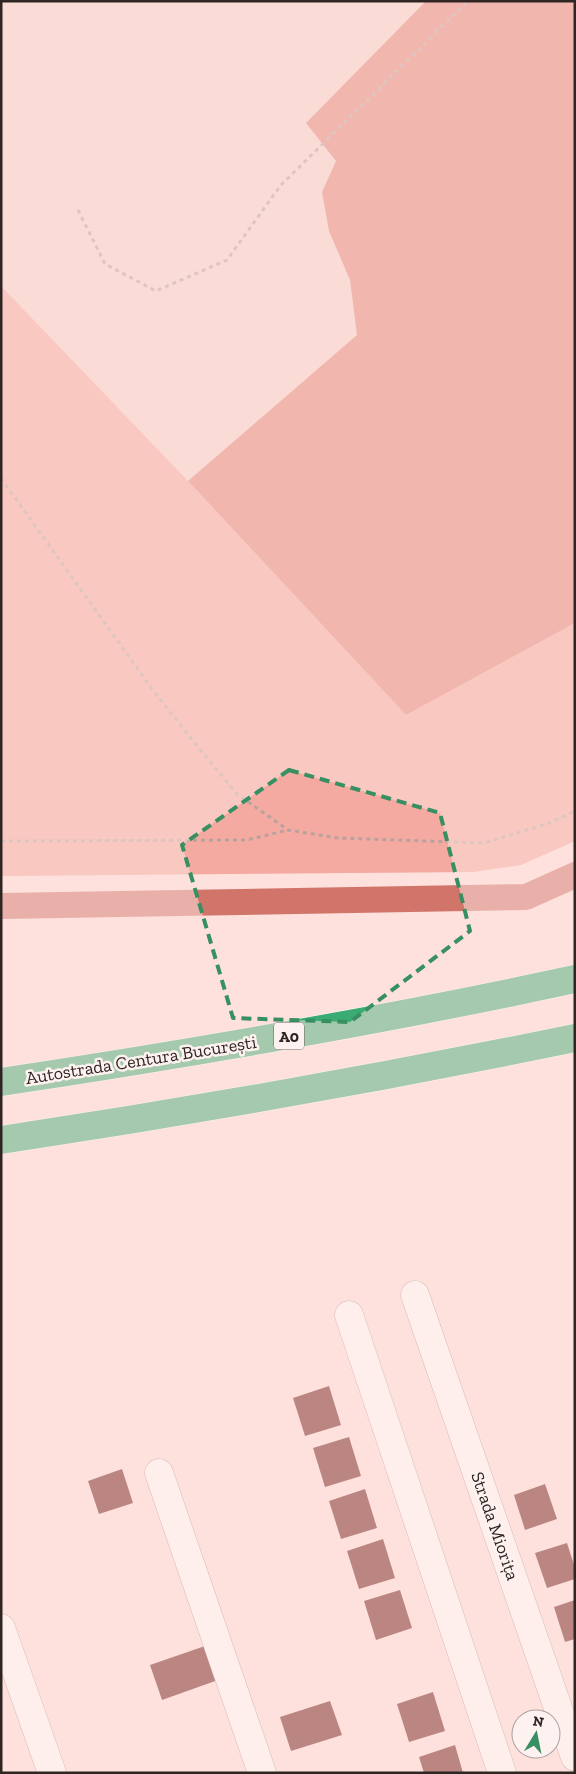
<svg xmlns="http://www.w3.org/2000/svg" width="576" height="1774" font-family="'Zilla Slab',serif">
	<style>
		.built { fill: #f8d3cd }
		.green { fill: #f4aaa0 }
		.forest { fill: #e38479 }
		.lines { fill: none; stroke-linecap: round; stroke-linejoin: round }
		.canal { stroke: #d1746a; stroke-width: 26 }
		.building { fill: #6a1613 }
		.minor-casing { stroke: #a68c88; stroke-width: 29 }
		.motorway-casing { stroke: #fff; stroke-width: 29 }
		.path { stroke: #b9a29e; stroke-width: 3; stroke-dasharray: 4 4; stroke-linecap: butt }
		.minor { stroke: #fff; stroke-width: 28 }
		.motorway { stroke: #3bab73; stroke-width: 28 }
		.marked { fill: none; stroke: #388f62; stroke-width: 4; stroke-dasharray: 10 6; stroke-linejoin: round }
		.labels { text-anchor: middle; stroke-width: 5; stroke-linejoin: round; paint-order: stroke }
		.shield { fill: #fef2f1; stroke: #6d6261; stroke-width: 1 }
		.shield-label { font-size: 16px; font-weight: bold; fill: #2f2523 }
		.street-label { font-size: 18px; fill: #2f2523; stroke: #fef2f1 }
	</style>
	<rect width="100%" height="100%" fill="#fee1dc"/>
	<path class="built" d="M1,1H575V841L521,865L473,872L1,876Z"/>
	<path class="green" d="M1,286L188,481L406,715L575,623V841L521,865L473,872L1,876Z"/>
	<path class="forest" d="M426,1H575V623L406,715L188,481L357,335L350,280L329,231L322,192L336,161L306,123Z"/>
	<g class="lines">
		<path class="canal" d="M1,906L526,897L575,875"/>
	</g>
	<g class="building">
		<path d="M329,1386L341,1425L305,1436L293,1398Z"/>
		<path d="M349,1437L361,1476L325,1487L313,1448Z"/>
		<path d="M122,1469L133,1503L99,1514L88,1481Z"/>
		<path d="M545,1484L557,1519L525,1530L514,1495Z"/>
		<path d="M365,1489L377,1528L341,1539L329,1501Z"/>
		<path d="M383,1539L395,1578L359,1589L347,1551Z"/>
		<path d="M567,1543L575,1568V1579L547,1588L535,1553Z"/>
		<path d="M400,1590L412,1628L376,1640L364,1601Z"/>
		<path d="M575,1600V1639L565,1642L554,1607Z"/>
		<path d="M205,1646L218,1680L162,1700L150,1665Z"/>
		<path d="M433,1692L445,1731L409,1742L397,1704Z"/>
		<path d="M330,1701L342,1735L291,1751L280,1717Z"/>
		<path d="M455,1745L463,1773H424L419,1757Z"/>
	</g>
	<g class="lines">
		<g class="minor-casing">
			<g id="minor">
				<path d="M415,1295L575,1757"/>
				<path d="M349,1315L502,1773"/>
				<path d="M159,1473L262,1773"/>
				<path d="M1,1628L52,1773"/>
			</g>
		</g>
		<g class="motorway-casing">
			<g id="motorway">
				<path d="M1,1082C193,1053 385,1020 575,979"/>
				<path d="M1,1140C193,1111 385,1077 575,1038"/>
			</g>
		</g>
		<g class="path">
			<path d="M78,210L105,264L156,291L227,260L281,185L468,1"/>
			<path d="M1,478L152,689L197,746L237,794L288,830L338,838L484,843L547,824L575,811"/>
			<path d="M1,841L247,840L288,830"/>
		</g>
		<use href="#minor" class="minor"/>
		<use href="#motorway" class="motorway"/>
	</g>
	<path d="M0 0H576V1774H0ZM289,770L440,813L470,931L350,1022L233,1018L182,845Z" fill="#fee1dc" fill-opacity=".55" fill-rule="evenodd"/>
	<path class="marked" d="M289,770L440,813L470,931L350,1022L233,1018L182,845Z"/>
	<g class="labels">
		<rect class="shield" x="274" y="1022.5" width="30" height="27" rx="4"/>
		<g class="shield-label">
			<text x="289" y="1042">A0</text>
		</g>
		<g class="street-label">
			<text transform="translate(141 1060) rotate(-9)" y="6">Autostrada Centura București</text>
			<text transform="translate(495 1526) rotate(71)" y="6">Strada Miorița</text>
		</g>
	</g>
	<rect width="576" height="1774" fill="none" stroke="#2f2523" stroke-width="5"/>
	<g transform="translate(536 1734) rotate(10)"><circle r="24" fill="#fef2f1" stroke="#aba09f"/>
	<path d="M0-4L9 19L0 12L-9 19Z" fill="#388f62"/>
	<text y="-8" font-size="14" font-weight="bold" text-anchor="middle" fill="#2f2523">N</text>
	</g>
</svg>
